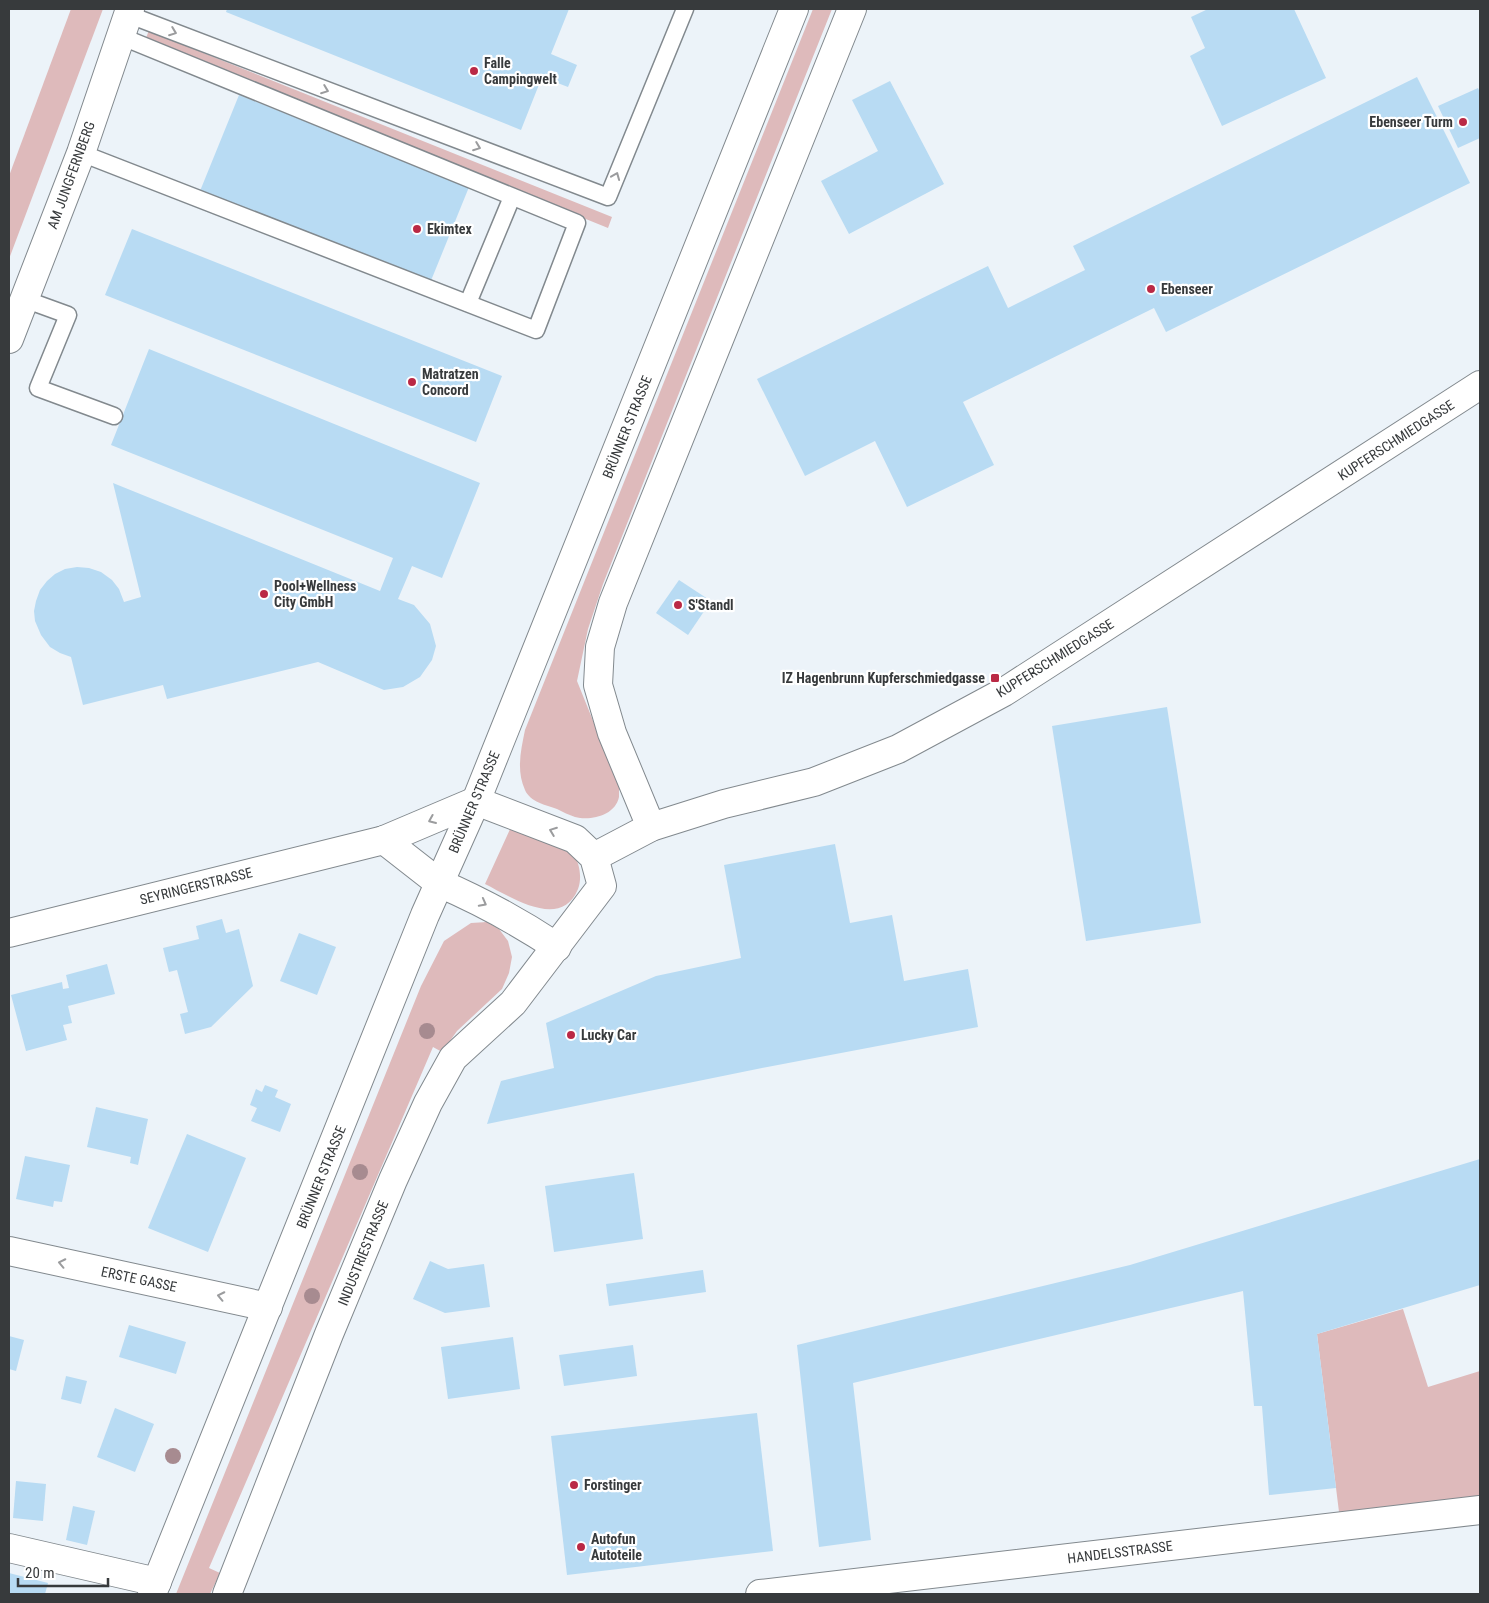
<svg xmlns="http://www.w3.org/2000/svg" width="1489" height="1603" font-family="'Roboto Condensed',sans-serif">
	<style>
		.green { fill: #debabb }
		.building { fill: #b8dbf3 }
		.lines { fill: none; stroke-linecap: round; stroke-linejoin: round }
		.lane-casing { stroke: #82898e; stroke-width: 19 }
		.street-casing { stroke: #82898e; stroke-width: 30 }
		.secondary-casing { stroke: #82898e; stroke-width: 30 }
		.primary-casing { stroke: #82898e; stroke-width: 30 }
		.lane { stroke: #fff; stroke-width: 16 }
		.street { stroke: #fff; stroke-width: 28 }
		.secondary { stroke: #fff; stroke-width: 28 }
		.primary { stroke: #fff; stroke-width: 28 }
		.tree { fill: #a78b90 }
		.oneway { stroke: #9b9c9e }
		.poi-dot { fill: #ba2945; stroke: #fff; stroke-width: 2 }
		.labels { text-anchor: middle; stroke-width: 4.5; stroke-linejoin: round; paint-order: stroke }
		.poi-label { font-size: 14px; font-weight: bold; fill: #373a3c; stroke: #fff; text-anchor: start }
		.street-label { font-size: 14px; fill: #373a3c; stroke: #fff }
	</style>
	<rect width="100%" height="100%" fill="#ecf3f9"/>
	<g class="green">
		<path d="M71,9H103L9,259V176Z"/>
		<path d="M813,9H832L603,584L588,629L577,681L619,785C619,789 619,793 619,797C615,816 590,821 575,817C569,815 563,812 557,809C546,805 530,802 525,790C516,770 521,750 525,730Z"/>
		<path d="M149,30L206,54L612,217L608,228L145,41Z"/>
		<path d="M511,827C525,833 565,844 574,855C580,864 582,879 578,889C561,931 511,897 485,884Z"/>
		<path d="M487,922L499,929L508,941L512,957L509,973L502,989L457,1031L442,1052L433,1047L209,1568L220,1573L210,1594H176L421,986L444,941L471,923Z"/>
		<path d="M1403,1309L1428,1387L1480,1371V1496L1339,1512L1317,1334Z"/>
	</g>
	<g class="building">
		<path d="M227,9H569L551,54L577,65L568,87L542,77L521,130L226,12Z"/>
		<path d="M1208,9H1294L1326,78L1222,126L1190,56L1205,48L1191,17Z"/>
		<path d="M1417,77L1470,183L1166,332L1154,308L963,402L994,465L907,507L875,441L805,476L757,379L988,266L1008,308L1085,270L1073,246Z"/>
		<path d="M890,81L944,184L849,234L821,181L878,151L852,100Z"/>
		<path d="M1478,88L1480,92V138L1458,148L1438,106Z"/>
		<path d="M239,95L469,187L430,283L200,191Z"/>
		<path d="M132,229L502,376L476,442L105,295Z"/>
		<path d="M149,349L480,483L442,578L412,566L398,599L414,605L430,624L436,646L432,660L420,677L403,687L384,690L318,662L167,699L163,685L83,705L71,657L60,653L50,647L41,635L35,621L34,611L36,601L40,590L47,581L55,574L65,569L77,567L89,568L101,572L112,580L119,589L124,602L141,597L113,483L380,591L393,558L111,445Z"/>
		<path d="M679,580L711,601L688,635L656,613Z"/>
		<path d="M1167,707L1201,923L1086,941L1052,726Z"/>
		<path d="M835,844L850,923L892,915L904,981L968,969L978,1027L762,1068L487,1124L501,1081L554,1068L546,1023L656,976L741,958L724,865Z"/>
		<path d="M222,919L226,933L239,929L253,986L211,1027L185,1034L180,1014L188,1012L177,970L169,972L163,948L199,939L196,926Z"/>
		<path d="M299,933L336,947L317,995L280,981Z"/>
		<path d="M107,964L115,994L68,1006L72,1023L63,1025L67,1040L26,1051L11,995L62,982L63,989L69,988L66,975Z"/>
		<path d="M265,1085L278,1090L275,1097L291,1104L280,1132L251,1121L257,1108L250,1105L256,1089L262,1092Z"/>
		<path d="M96,1107L148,1119L138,1165L130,1163L131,1157L87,1147Z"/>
		<path d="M187,1134L246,1158L208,1252L148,1228Z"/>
		<path d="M25,1156L70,1165L62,1202L54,1201L53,1207L16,1199Z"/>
		<path d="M1480,1159V1285L1317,1334L1336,1488L1269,1495L1262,1406H1254L1243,1291L853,1383L871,1540L819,1547L797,1345L1130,1265Z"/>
		<path d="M634,1173L643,1239L554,1252L545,1186Z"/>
		<path d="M430,1261L448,1269L484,1264L490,1307L445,1313L413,1299Z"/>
		<path d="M703,1270L706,1292L609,1306L606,1284Z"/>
		<path d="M129,1325L186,1342L176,1374L119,1357Z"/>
		<path d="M9,1336L24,1340L16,1371L9,1369Z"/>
		<path d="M513,1337L520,1389L448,1399L441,1347Z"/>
		<path d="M633,1345L637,1376L564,1386L559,1355Z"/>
		<path d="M66,1376L87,1381L81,1404L61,1399Z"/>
		<path d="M115,1408L154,1424L135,1472L97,1457Z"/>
		<path d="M757,1413L773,1551L567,1575L551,1436Z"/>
		<path d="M16,1481L46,1484L43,1521L13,1518Z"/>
		<path d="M73,1506L95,1511L87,1545L66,1540Z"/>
		<path d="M9,1573L48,1583L45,1594H9Z"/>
	</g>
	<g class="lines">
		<g class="lane-casing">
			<g id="lane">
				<path d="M127,14L608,197L685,9"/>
				<path d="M81,153L536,330L577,223L120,36"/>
				<path d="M24,299L68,315L38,388L114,416"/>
				<path d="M468,303L512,197"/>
			</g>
		</g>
		<g class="street-casing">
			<g id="street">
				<path d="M9,339L81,153L130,9"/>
				<path d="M651,827L612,733L598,685L600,647L613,603L852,9"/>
				<path d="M594,857L651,827L724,804L814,782L898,749L1004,692L1480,385"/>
				<path d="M439,883C481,901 519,922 557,947"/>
				<path d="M9,1251L268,1307"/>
				<path d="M9,1548L157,1582"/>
				<path d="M227,1594L329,1334L393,1180L428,1103L453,1058L513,1003L602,886L594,857L575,839L476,801"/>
				<path d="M760,1594L1480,1510"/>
			</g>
		</g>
		<g class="secondary-casing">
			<g id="secondary">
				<path d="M384,840L439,883"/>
				<path d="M9,933L384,840L476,801"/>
			</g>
		</g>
		<g class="primary-casing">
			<path id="primary" d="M152,1594L425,915L476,801L794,9"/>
		</g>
		<use href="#lane" class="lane"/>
		<use href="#street" class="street"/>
		<use href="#secondary" class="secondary"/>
		<use href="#primary" class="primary"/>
	</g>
	<g class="tree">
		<circle cx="427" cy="1031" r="8"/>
		<circle cx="360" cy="1172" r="8"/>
		<circle cx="312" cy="1296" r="8"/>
		<circle cx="173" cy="1456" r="8"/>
	</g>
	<defs><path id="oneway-chevron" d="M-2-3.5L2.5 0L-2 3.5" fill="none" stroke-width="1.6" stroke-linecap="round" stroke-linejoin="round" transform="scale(1.25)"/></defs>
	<g class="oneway">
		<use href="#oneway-chevron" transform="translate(173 32) rotate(21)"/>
		<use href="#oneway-chevron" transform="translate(325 90) rotate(21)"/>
		<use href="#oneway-chevron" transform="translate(477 147) rotate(21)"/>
		<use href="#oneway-chevron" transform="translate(616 176) rotate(-68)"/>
		<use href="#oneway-chevron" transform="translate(432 820) rotate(157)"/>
		<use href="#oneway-chevron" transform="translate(553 831) rotate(-159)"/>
		<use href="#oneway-chevron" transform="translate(483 903) rotate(28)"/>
		<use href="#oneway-chevron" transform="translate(62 1263) rotate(-168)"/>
		<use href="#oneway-chevron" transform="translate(221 1296) rotate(-168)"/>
	</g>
	<g class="poi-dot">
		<circle cx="474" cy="71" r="5"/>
		<circle cx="1463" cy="122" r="5"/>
		<circle cx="417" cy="229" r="5"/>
		<circle cx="1151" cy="289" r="5"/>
		<circle cx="412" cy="382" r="5"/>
		<circle cx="264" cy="594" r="5"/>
		<circle cx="678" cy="605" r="5"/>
		<rect x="990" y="673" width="10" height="10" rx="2.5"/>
		<circle cx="571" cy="1035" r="5"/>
		<circle cx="574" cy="1485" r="5"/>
		<circle cx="581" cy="1547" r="5"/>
	</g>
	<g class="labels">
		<g class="poi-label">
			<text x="484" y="68">Falle<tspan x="484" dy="16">Campingwelt</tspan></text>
			<text x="1453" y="127" text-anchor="end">Ebenseer Turm</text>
			<text x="427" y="234">Ekimtex</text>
			<text x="1161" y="294">Ebenseer</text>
			<text x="422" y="379">Matratzen<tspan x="422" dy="16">Concord</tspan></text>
			<text x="274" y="591">Pool+Wellness<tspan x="274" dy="16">City GmbH</tspan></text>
			<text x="688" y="610">S'Standl</text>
			<text x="985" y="683" text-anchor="end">IZ Hagenbrunn Kupferschmiedgasse</text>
			<text x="581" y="1040">Lucky Car</text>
			<text x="584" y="1490">Forstinger</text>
			<text x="591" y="1544">Autofun<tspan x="591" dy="16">Autoteile</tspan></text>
		</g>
		<g class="street-label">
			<text transform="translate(71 175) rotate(-70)" y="5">AM JUNGFERNBERG</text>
			<text transform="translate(627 427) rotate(-68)" y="5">BRÜNNER STRASSE</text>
			<text transform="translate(1396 440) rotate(-33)" y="5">KUPFERSCHMIEDGASSE</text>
			<text transform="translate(1055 658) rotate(-32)" y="5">KUPFERSCHMIEDGASSE</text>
			<text transform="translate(474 802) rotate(-67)" y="5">BRÜNNER STRASSE</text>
			<text transform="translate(196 886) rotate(-14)" y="5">SEYRINGERSTRASSE</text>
			<text transform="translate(321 1177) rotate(-68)" y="5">BRÜNNER STRASSE</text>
			<text transform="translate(363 1253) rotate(-68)" y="5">INDUSTRIESTRASSE</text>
			<text transform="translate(139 1279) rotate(12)" y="5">ERSTE GASSE</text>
			<text transform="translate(1120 1552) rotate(-7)" y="5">HANDELSSTRASSE</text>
		</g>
	</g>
	<rect width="1489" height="1603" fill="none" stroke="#373a3c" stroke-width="20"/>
	<path d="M18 1578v8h90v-8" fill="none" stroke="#373a3c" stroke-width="2.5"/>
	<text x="25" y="1578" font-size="15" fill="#373a3c" stroke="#ffffff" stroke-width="4" paint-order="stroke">20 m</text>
</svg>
